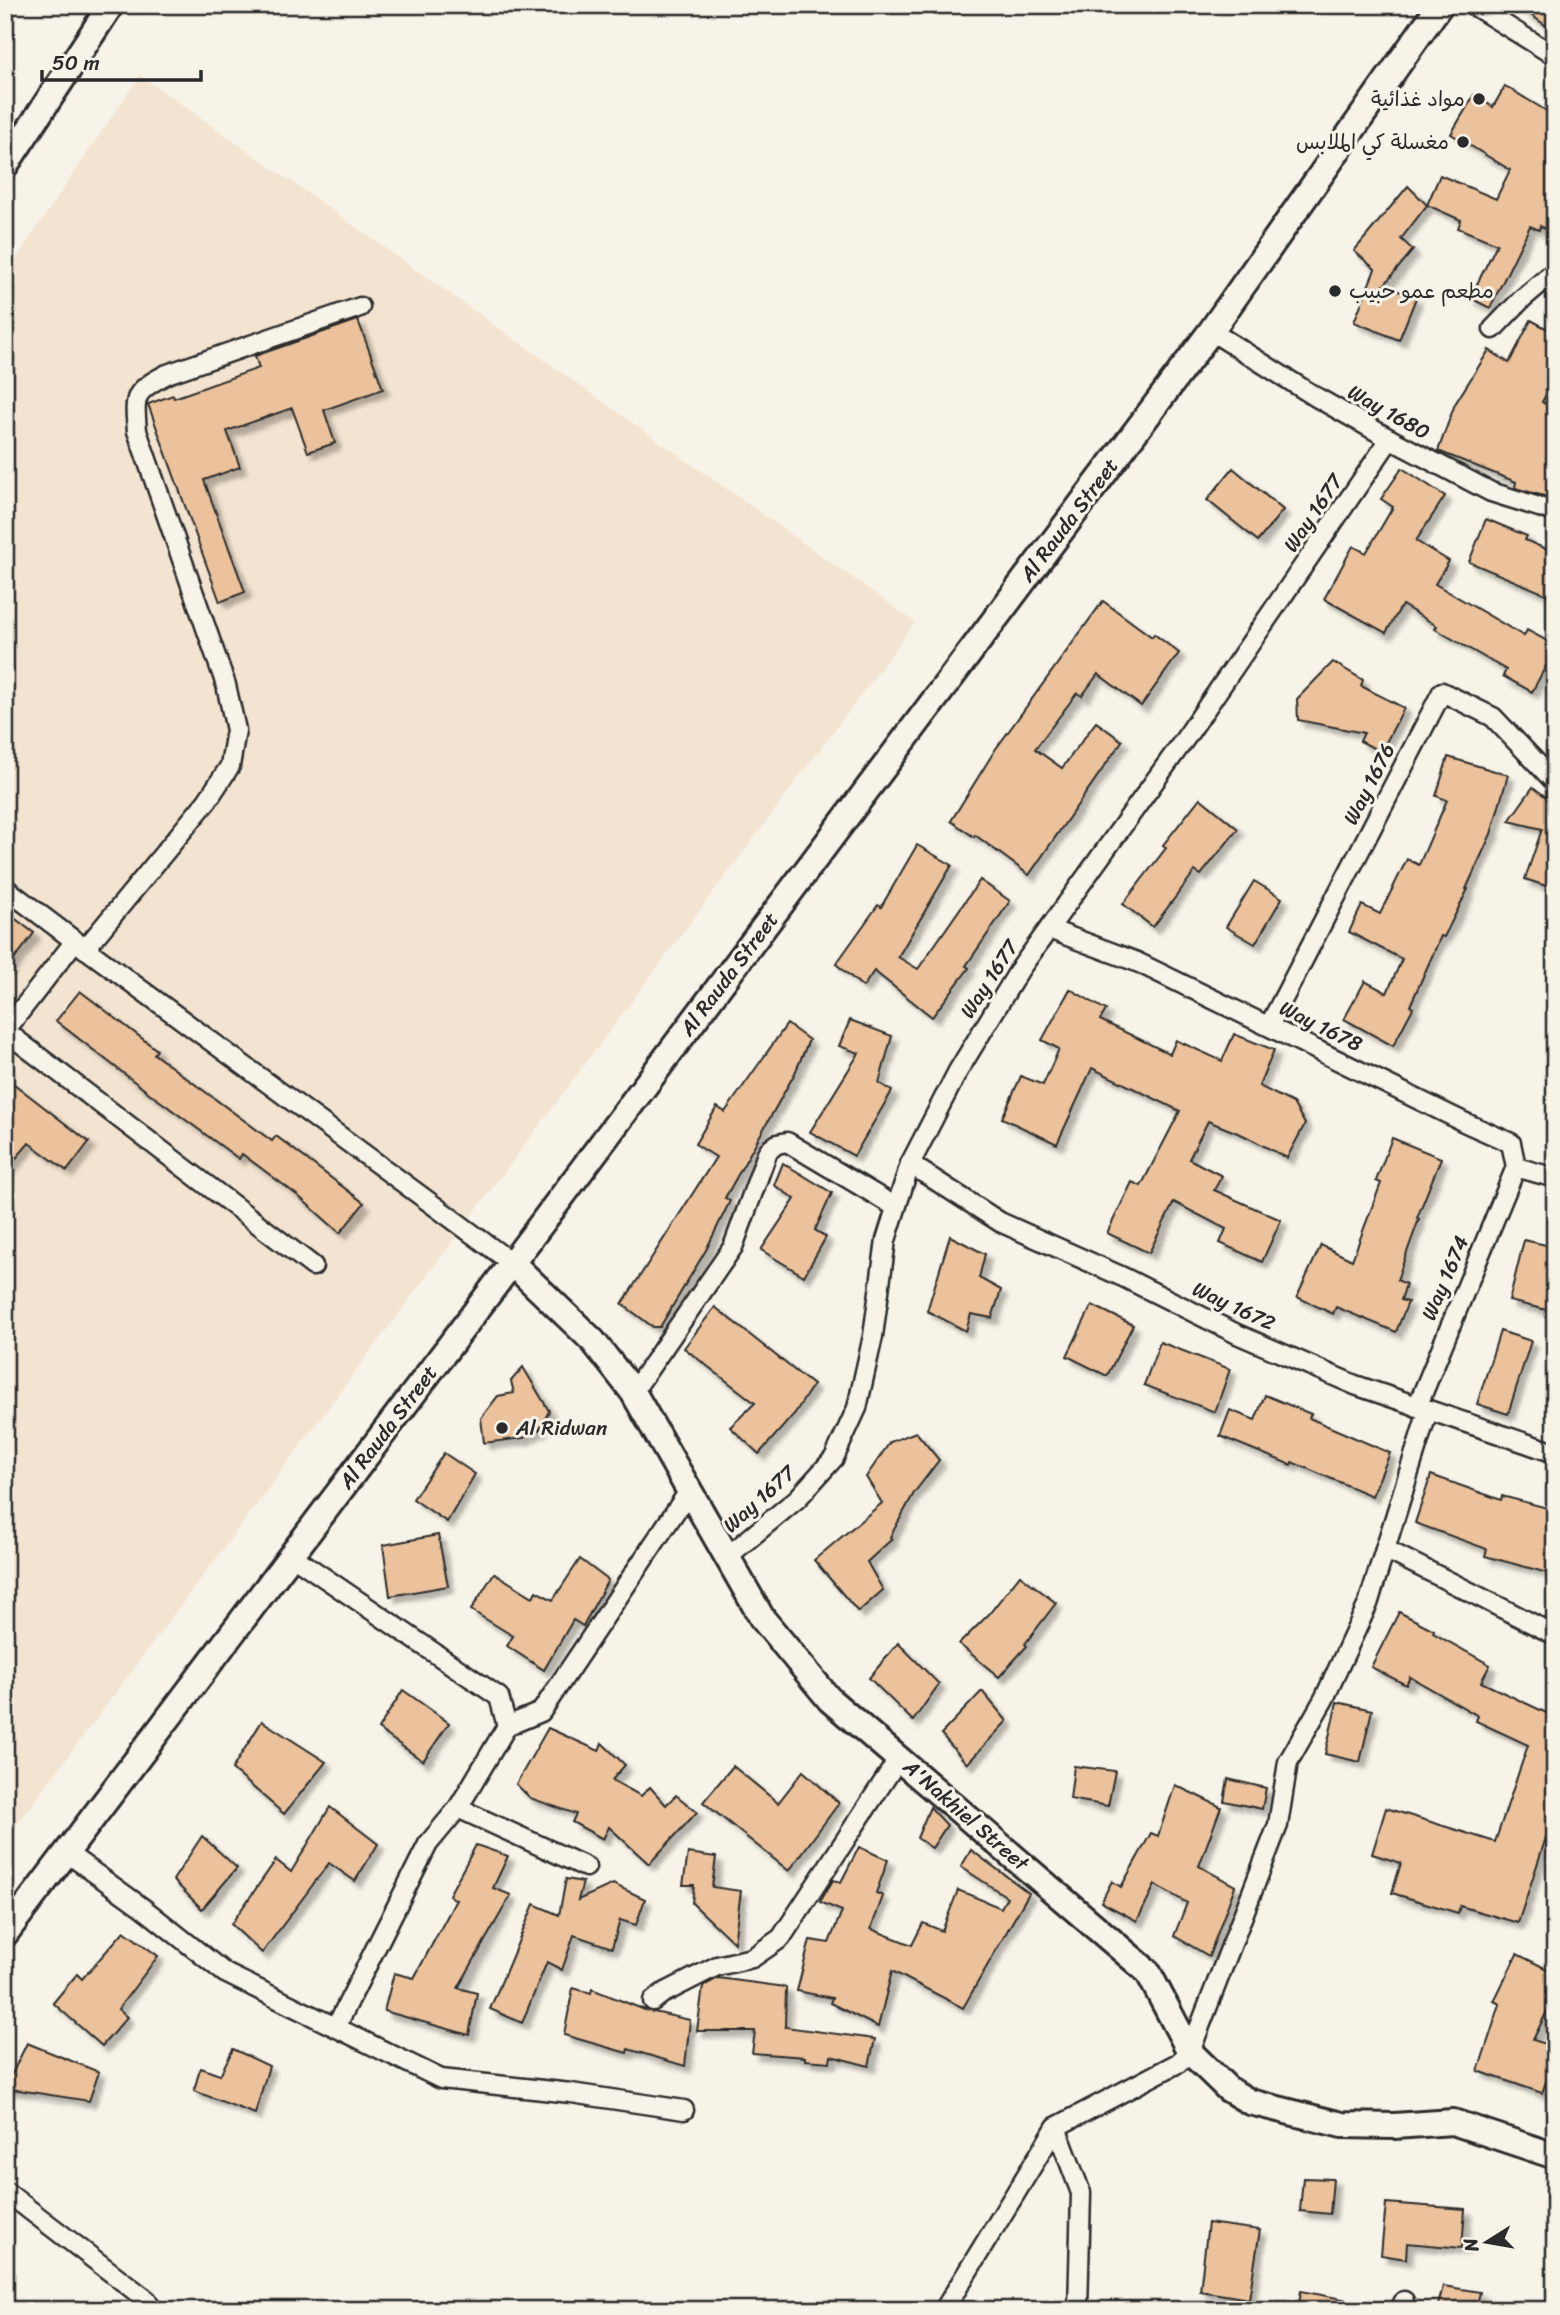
<svg xmlns="http://www.w3.org/2000/svg" width="1560" height="2315" font-family="Sriracha,'Playpen Sans Arabic',sans-serif">
	<style>
		.built { fill: #f3e4d1 }
		.building { fill: #ebc29b; stroke: #2b2b2b; stroke-width: 2; filter: url(#shadow) }
		.lines { fill: none; stroke-linecap: round; stroke-linejoin: round }
		.street-casing { stroke: #2b2b2b; stroke-width: 23 }
		.secondary-casing { stroke: #2b2b2b; stroke-width: 30 }
		.street { stroke: #f7f3e8; stroke-width: 18 }
		.secondary { stroke: #f7f3e8; stroke-width: 24 }
		.poi-dot { fill: #2b2b2b; stroke: #f7f3e8; stroke-width: 2.5 }
		.labels { text-anchor: middle; stroke-width: 6; stroke-linejoin: round; paint-order: stroke }
		.poi-label { font-size: 21px; fill: #2b2b2b; stroke: #f7f3e8; text-anchor: end }
		.street-label { font-size: 21px; fill: #2b2b2b; stroke: #f7f3e8 }
	</style>
	<defs>
		<filter id="shadow"><feDropShadow dx="6" dy="6" stdDeviation="2" flood-color="#0004"/></filter>
	</defs>
	<rect width="100%" height="100%" fill="#f7f3e8"/>
	<filter id="ink" filterUnits="userSpaceOnUse"><feTurbulence type="fractalNoise" baseFrequency=".0143" numOctaves="2"/><feDisplacementMap in="SourceGraphic" scale="14" xChannelSelector="R" yChannelSelector="G"/><feConvolveMatrix kernelMatrix="1 2 1 2 8 2 1 2 1" color-interpolation-filters="sRGB"/></filter>
	<g filter="url(#ink)">
		<path class="built" d="M140,75L915,622L5,1841V275Z"/>
		<g class="building">
			<path d="M1517,5H1555V32Z"/>
			<path d="M1505,86L1555,116V233L1540,226L1539,230L1530,226L1490,308L1470,298L1497,244L1458,228L1461,220L1427,205L1440,175L1496,199L1510,170L1451,134L1474,95L1493,107Z"/>
			<path d="M1408,186L1427,205L1401,239L1413,250L1384,285L1416,298L1399,340L1354,322L1375,269L1354,251Z"/>
			<path d="M358,320L383,389L324,410L335,443L308,452L292,408L227,431L240,467L204,480L245,592L220,602L148,404L173,395L174,398L259,368L255,356Z"/>
			<path d="M1531,320L1555,333V377L1542,402L1555,409V499L1515,488L1516,482L1438,451L1455,404L1489,350L1509,363Z"/>
			<path d="M1233,468L1283,510L1258,541L1207,500Z"/>
			<path d="M1402,468L1445,496L1416,541L1449,561L1435,584L1524,636L1527,630L1555,645V649L1532,692L1503,676L1506,670L1435,629L1437,626L1402,605L1386,633L1324,599L1353,546L1366,553L1393,507L1381,499Z"/>
			<path d="M1486,519L1527,536L1525,540L1555,553V598L1469,562Z"/>
			<path d="M1103,601L1152,637L1154,634L1179,653L1141,706L1098,674L1082,696L1077,693L1035,749L1062,768L1096,722L1122,741L1029,875L975,835L974,837L951,821L995,750Z"/>
			<path d="M1333,662L1363,680L1361,686L1404,708L1381,752L1360,741L1364,733L1298,720L1297,699Z"/>
			<path d="M1448,757L1508,775L1491,834L1466,889H1468L1444,937L1441,936L1410,1006L1413,1008L1393,1046L1344,1019L1365,981L1387,993L1402,959L1349,932L1362,905L1380,914L1407,859L1419,865L1447,800L1436,796Z"/>
			<path d="M1533,787L1551,801L1555,800V889L1525,879L1542,829L1509,821Z"/>
			<path d="M1200,798L1238,829L1201,875L1195,871L1153,927L1123,904L1166,848L1163,845Z"/>
			<path d="M917,845L952,865L898,957L918,969L980,880L1010,901L966,966L969,968L932,1017L874,971L863,987L836,964L878,905L881,907Z"/>
			<path d="M1254,881L1282,898L1255,944L1226,927Z"/>
			<path d="M5,911L34,933L5,972Z"/>
			<path d="M1070,989L1106,1010L1100,1020L1170,1054L1176,1040L1222,1061L1234,1034L1274,1050L1259,1086L1293,1103L1305,1124L1287,1158L1245,1136L1208,1121L1189,1159L1222,1176L1214,1190L1281,1220L1262,1262L1220,1243L1226,1229L1174,1202L1149,1253L1107,1233L1132,1182L1141,1186L1180,1111L1092,1068L1057,1144L1002,1118L1021,1076L1043,1085L1059,1049L1042,1040Z"/>
			<path d="M80,991L157,1050L154,1054L272,1141L276,1136L364,1203L340,1233L297,1195L242,1154L239,1159L149,1093L56,1021Z"/>
			<path d="M850,1020L892,1036L879,1083L892,1091L854,1156L810,1132L859,1053L839,1046Z"/>
			<path d="M787,1024L809,1040L795,1073L725,1198L730,1201L706,1250L660,1327H653L622,1304L716,1157L695,1144L717,1107L725,1112Z"/>
			<path d="M5,1077L89,1142L67,1171L29,1143L5,1171Z"/>
			<path d="M1392,1138L1441,1158L1417,1218L1419,1219L1397,1280L1406,1284L1401,1300L1408,1302L1396,1332L1336,1307L1333,1314L1297,1297L1321,1245L1352,1260L1381,1183L1376,1181Z"/>
			<path d="M783,1163L832,1193L815,1230L826,1237L804,1276L761,1250L795,1199L774,1185Z"/>
			<path d="M950,1236L985,1254L979,1278L1001,1290L992,1318L971,1314L966,1331L927,1311Z"/>
			<path d="M1524,1240L1555,1247V1312L1509,1301Z"/>
			<path d="M1092,1305L1133,1325L1107,1376L1067,1356Z"/>
			<path d="M715,1307L813,1385L795,1413L759,1454L730,1427L755,1403L684,1348Z"/>
			<path d="M1500,1331L1531,1341L1508,1414L1477,1404Z"/>
			<path d="M1160,1342L1230,1369L1215,1412L1144,1385Z"/>
			<path d="M523,1367L549,1411L540,1429L523,1438L484,1443L481,1418L498,1396L514,1393L511,1381Z"/>
			<path d="M1265,1395L1311,1414L1309,1418L1390,1453L1372,1496L1292,1462L1291,1465L1220,1436L1230,1410L1255,1420Z"/>
			<path d="M916,1432L939,1460L914,1493L890,1537L892,1539L867,1562L883,1590L858,1612L814,1560L882,1503L866,1477L890,1442Z"/>
			<path d="M444,1453L475,1474L447,1522L413,1499Z"/>
			<path d="M1431,1475L1501,1500L1502,1496L1555,1510V1575L1485,1556L1487,1549L1415,1523Z"/>
			<path d="M438,1535L448,1586L390,1596L383,1545Z"/>
			<path d="M580,1559L608,1580L583,1626L573,1620L544,1670L507,1646L513,1636L471,1610L494,1573L533,1597L536,1591L553,1600Z"/>
			<path d="M1020,1575L1056,1603L1025,1644L1027,1646L999,1677L959,1644L989,1614Z"/>
			<path d="M1399,1612L1434,1630L1433,1633L1490,1665L1481,1682L1555,1717V1810L1518,1923L1460,1906L1458,1913L1392,1893L1401,1863L1372,1854L1386,1808L1495,1842L1528,1745L1476,1721L1478,1716L1410,1677L1406,1685L1371,1667Z"/>
			<path d="M898,1643L939,1684L913,1721L869,1678Z"/>
			<path d="M403,1690L449,1723L423,1761L378,1729Z"/>
			<path d="M982,1691L1007,1721L967,1764L941,1734Z"/>
			<path d="M1337,1702L1372,1710L1360,1762L1325,1754Z"/>
			<path d="M262,1721L326,1762L284,1814L232,1769Z"/>
			<path d="M548,1728L599,1751L602,1743L625,1765L612,1780L641,1796L650,1787L666,1805L676,1795L697,1812L649,1864L609,1827L603,1839L572,1822L576,1814L530,1798L516,1784Z"/>
			<path d="M733,1766L778,1803L803,1771L839,1803L789,1871L703,1802Z"/>
			<path d="M1074,1766L1115,1771L1108,1806L1070,1799Z"/>
			<path d="M1228,1779L1266,1788L1262,1809L1224,1801Z"/>
			<path d="M1175,1785L1221,1807L1199,1866L1235,1886L1209,1956L1174,1936L1187,1903L1155,1885L1137,1921L1101,1902L1112,1881L1121,1887L1151,1833L1158,1836Z"/>
			<path d="M330,1807L378,1844L355,1881L329,1863L262,1953L231,1924L276,1860L291,1872Z"/>
			<path d="M930,1807L947,1825L932,1848L917,1838Z"/>
			<path d="M202,1836L237,1868L202,1909L173,1880Z"/>
			<path d="M476,1845L508,1856L493,1888L511,1895L458,1988L477,1993L469,2035L384,2011L394,1973L414,1978L456,1900L449,1895Z"/>
			<path d="M859,1847L888,1860L876,1893L883,1896L871,1929L912,1945L923,1923L942,1931L958,1890L1001,1908L1007,1897L961,1867L971,1850L1029,1893L963,2008L892,1971L878,2027L830,2003L832,1998L797,1991L810,1940L829,1943L842,1911L820,1902L833,1880L841,1882Z"/>
			<path d="M688,1853L716,1857L712,1887L741,1891L734,1943L692,1903L694,1885H683Z"/>
			<path d="M566,1879L583,1882L578,1900L613,1884L645,1899L636,1925L620,1920L612,1948L574,1935L562,1970L547,1962L522,2023L490,2009L534,1904L559,1915Z"/>
			<path d="M124,1931L158,1956L118,2009L127,2017L102,2046L53,2003L77,1974L82,1979Z"/>
			<path d="M1517,1954L1555,1973V1995L1533,2040L1555,2047V2056L1542,2093L1478,2071L1500,2004L1494,2001Z"/>
			<path d="M718,1978L786,1987L785,2027L875,2039L869,2066L831,2056L830,2062L805,2060V2057L752,2053L755,2031H697L703,1986Z"/>
			<path d="M573,1988L591,1993L592,1989L645,2010L690,2020L685,2066L628,2049L627,2053L564,2035Z"/>
			<path d="M27,2043L99,2072L89,2101L5,2088Z"/>
			<path d="M233,2049L269,2066L255,2114L194,2091L200,2068L220,2075Z"/>
			<path d="M1303,2178L1333,2179L1330,2214L1300,2211Z"/>
			<path d="M1386,2203L1465,2209L1462,2248L1407,2243L1406,2259L1381,2255Z"/>
			<path d="M1208,2223L1260,2230L1249,2299L1200,2291Z"/>
			<path d="M1443,2286L1480,2292L1476,2310H1437Z"/>
			<path d="M1301,2291L1353,2301L1352,2310H1298Z"/>
		</g>
		<g class="lines">
			<g class="street-casing">
				<g id="street">
					<path d="M1473,5L1555,56"/>
					<path d="M1493,329L1522,299L1555,271"/>
					<path d="M1211,331L1316,397L1390,439L1491,492L1555,512"/>
					<path d="M5,888L75,941"/>
					<path d="M1049,929L1137,962L1466,1123L1511,1143L1516,1167L1555,1178"/>
					<path d="M85,949L207,801L230,766L236,730L226,685L137,431C134,395 133,392 167,374L360,307"/>
					<path d="M1269,1026L1442,692L1493,717L1555,782"/>
					<path d="M5,1031L75,941L512,1263"/>
					<path d="M5,1031L313,1266"/>
					<path d="M910,1164L1000,1222L1123,1277L1237,1334L1355,1385L1555,1453"/>
					<path d="M633,1392L733,1247L768,1151L777,1144L787,1142L896,1207"/>
					<path d="M1417,1407L1516,1167"/>
					<path d="M1385,1549L1555,1635"/>
					<path d="M291,1555L499,1697L507,1726"/>
					<path d="M727,1557L798,1498L834,1458L857,1408L873,1336L886,1240L910,1164L958,1071L1020,969L1187,736L1390,439"/>
					<path d="M458,1808L586,1867"/>
					<path d="M67,1853L143,1908L225,1973L441,2079L571,2093L684,2110"/>
					<path d="M653,2001L662,1994L717,1966L752,1958L781,1938L899,1758"/>
					<path d="M336,2027L428,1844L458,1808L507,1726L541,1712L689,1491"/>
					<path d="M5,2191L147,2300L152,2310"/>
					<path d="M944,2310L1056,2127"/>
					<path d="M1078,2310L1081,2193L1056,2127L1178,2063L1190,2052L1278,1825L1288,1762L1324,1699L1368,1604L1428,1411"/>
					<path d="M1400,2310L1404,2301"/>
				</g>
			</g>
			<g class="secondary-casing">
				<g id="secondary">
					<path d="M5,166L111,5"/>
					<path d="M512,1263L593,1341L633,1392L762,1618L830,1700L1148,1972L1190,2052L1228,2089L1250,2102L1342,2125L1394,2126L1453,2122L1555,2156"/>
					<path d="M5,1934L512,1263L1211,331L1440,5"/>
				</g>
			</g>
			<use href="#street" class="street"/>
			<use href="#secondary" class="secondary"/>
		</g>
	</g>
	<g class="poi-dot">
		<circle cx="1479" cy="99" r="7"/>
		<circle cx="1463" cy="142" r="7"/>
		<circle cx="1335" cy="291" r="7"/>
		<circle cx="502" cy="1428" r="7"/>
	</g>
	<g class="labels">
		<g class="poi-label">
			<text x="1465" y="106">مواد غذائية</text>
			<text x="1449" y="149">مغسلة كي الملابس</text>
			<text x="1349" y="298" text-anchor="start">مطعم عمو حبيب</text>
			<text x="516" y="1435" text-anchor="start">Al Ridwan</text>
		</g>
		<g class="street-label">
			<text transform="translate(1389 412) rotate(29)" y="7">Way 1680</text>
			<text transform="translate(1313 513) rotate(-56)" y="7">Way 1677</text>
			<text transform="translate(1069 520) rotate(-53)" y="7">Al Rauda Street</text>
			<text transform="translate(1369 784) rotate(-63)" y="7">Way 1676</text>
			<text transform="translate(729 974) rotate(-53)" y="7">Al Rauda Street</text>
			<text transform="translate(989 979) rotate(-57)" y="7">Way 1677</text>
			<text transform="translate(1321 1026) rotate(26)" y="7">Way 1678</text>
			<text transform="translate(1445 1278) rotate(-67)" y="7">Way 1674</text>
			<text transform="translate(1234 1306) rotate(25)" y="7">Way 1672</text>
			<text transform="translate(388 1427) rotate(-53)" y="7">Al Rauda Street</text>
			<text transform="translate(759 1499) rotate(-42)" y="7">Way 1677</text>
			<text transform="translate(966 1815) rotate(41)" y="7">A'Nakhiel Street</text>
		</g>
	</g>
	<rect width="1560" height="2315" fill="none" stroke="#f7f3e8" stroke-width="28"/>
	<rect x="14" y="14" width="1532" height="2287" fill="none" stroke="#2b2b2b" stroke-width="2.5" filter="url(#ink)"/>
	<g transform="translate(1487 2242) rotate(259)" stroke="#f7f3e8" stroke-width="5" paint-order="stroke">
	<path d="M0-5L12 26L0 18L-12 26Z" fill="#2b2b2b"/>
	<text y="-10" font-size="19" font-weight="bold" text-anchor="middle" fill="#2b2b2b">N</text>
	</g>
	<path d="M42 70v10h159v-10" fill="none" stroke="#2b2b2b" stroke-width="3.5"/>
	<text x="52" y="70" font-size="21" fill="#2b2b2b" stroke="#f7f3e8" stroke-width="5" paint-order="stroke">50 m</text>
</svg>
